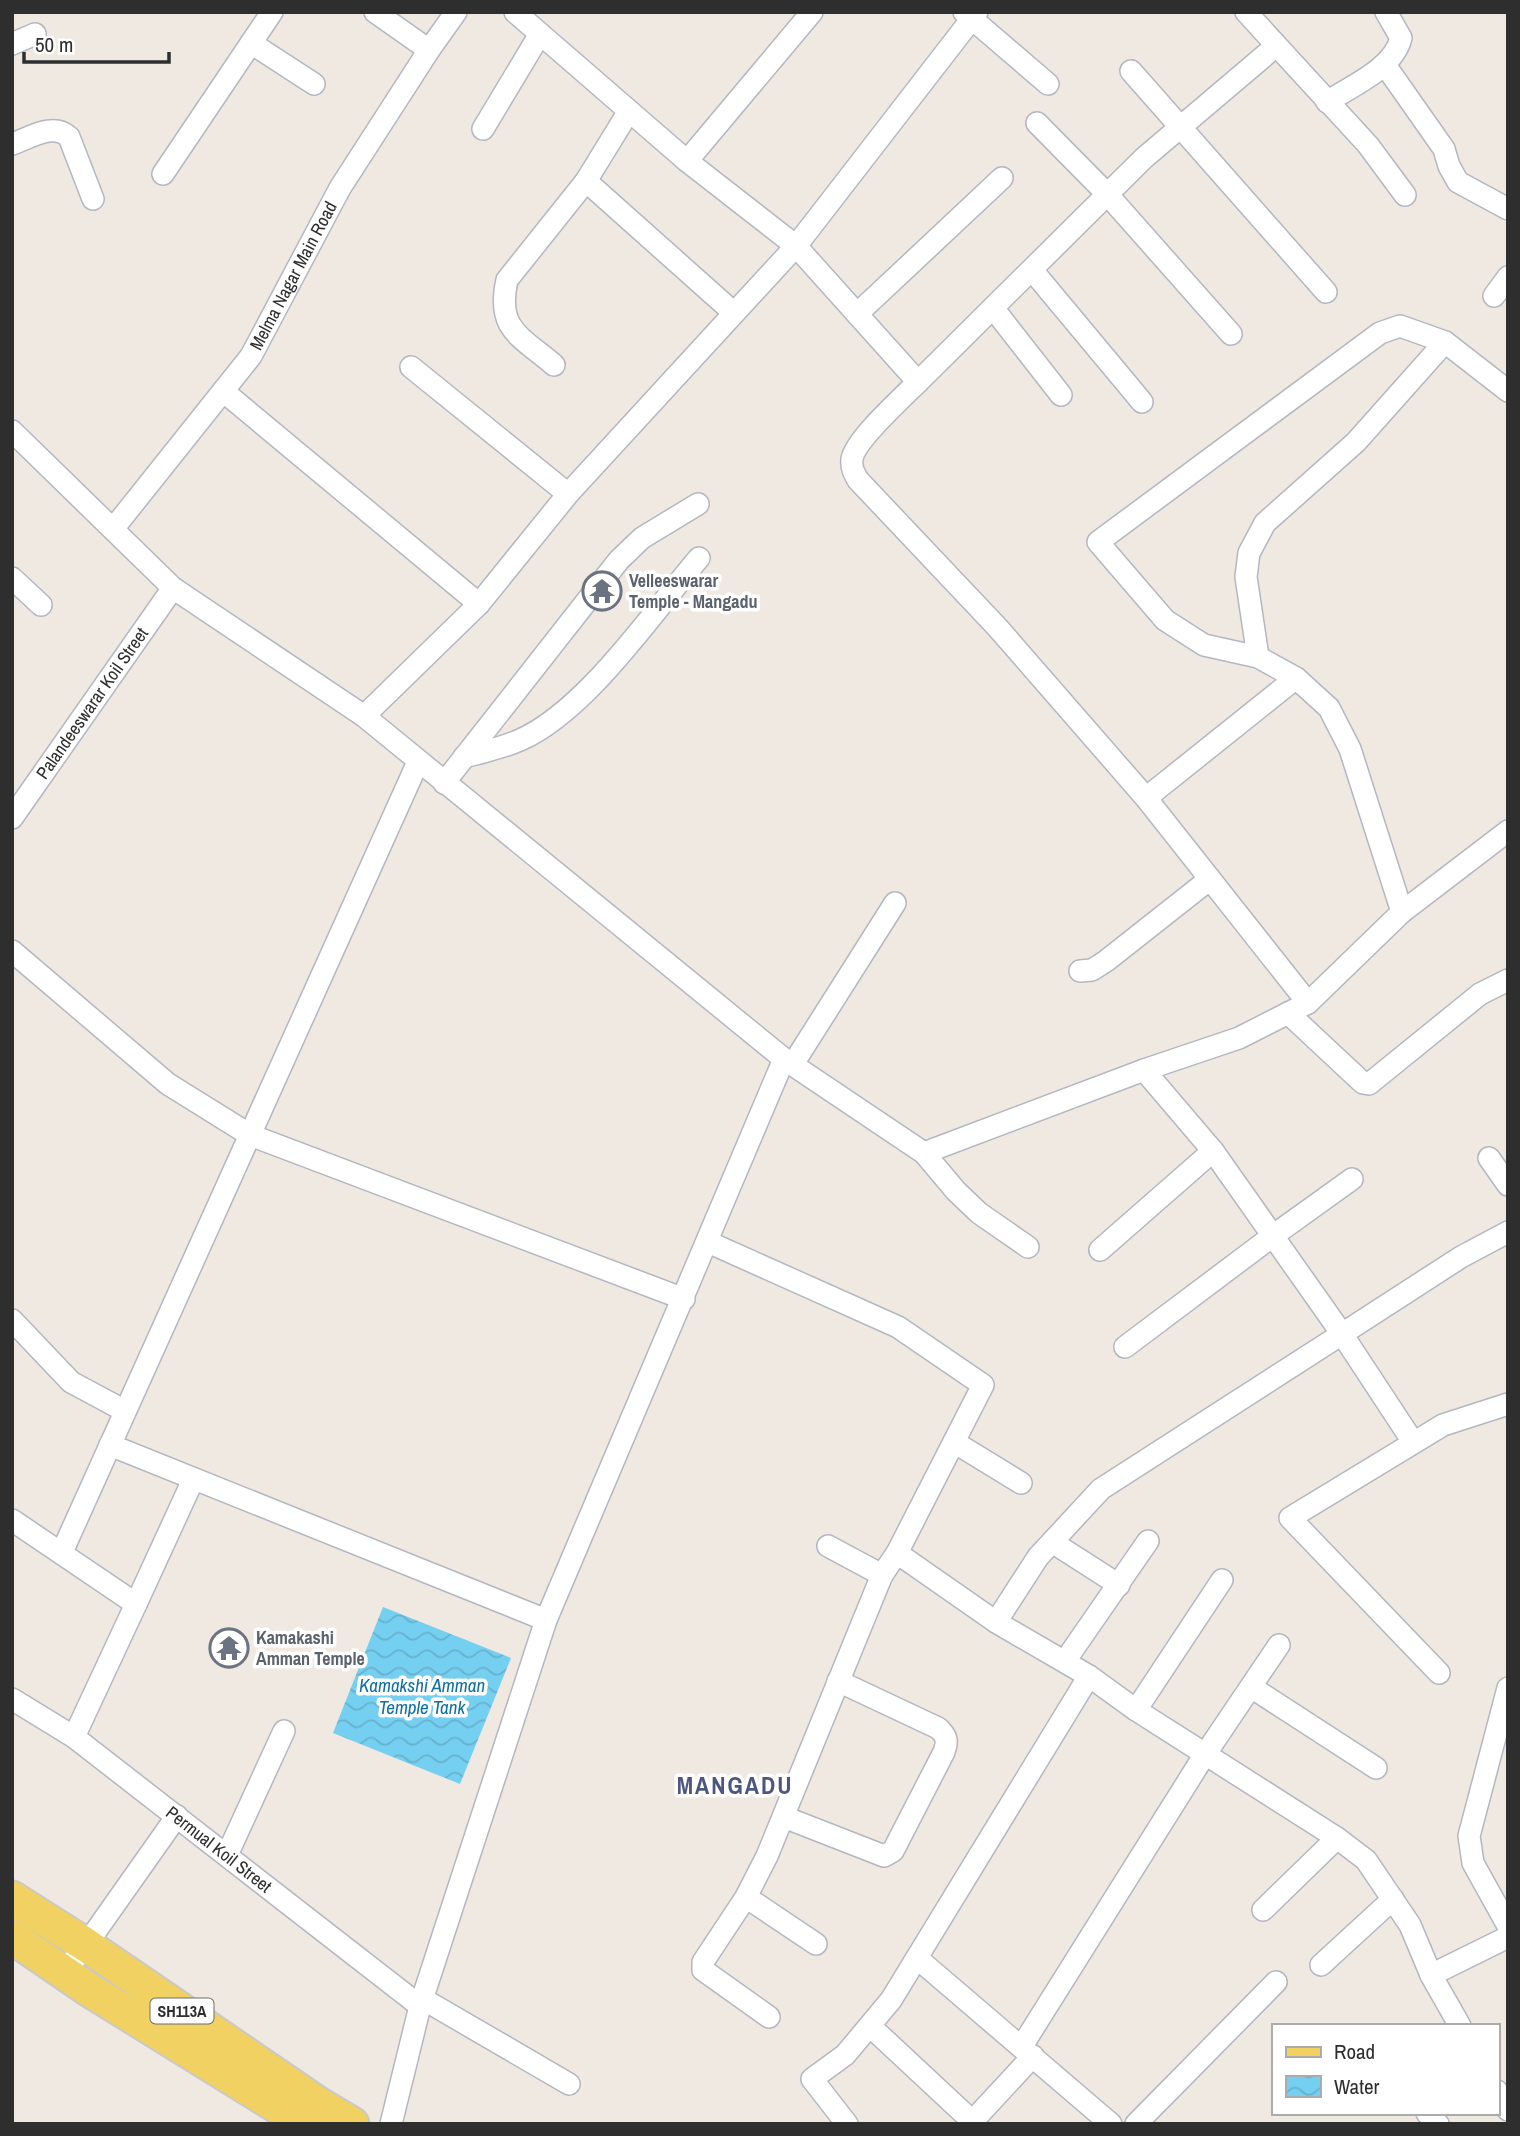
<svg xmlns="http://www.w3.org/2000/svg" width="1520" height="2136" font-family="'Archivo Narrow',sans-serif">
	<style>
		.water { fill: url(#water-waves) }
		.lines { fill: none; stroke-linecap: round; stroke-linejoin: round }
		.minor-casing { stroke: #b4b7c1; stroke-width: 24 }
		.primary-casing { stroke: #c9c9c9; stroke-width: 37 }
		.minor { stroke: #fff; stroke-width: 21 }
		.primary { stroke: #f2d163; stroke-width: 33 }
		.labels { text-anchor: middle; stroke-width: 7; stroke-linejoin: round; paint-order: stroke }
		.shield { fill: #fff; stroke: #6d6d6d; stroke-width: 2 }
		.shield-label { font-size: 16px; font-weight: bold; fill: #2e2e2e }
		.street-label { font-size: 18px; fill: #2e2e2e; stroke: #fff }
		.worship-label { font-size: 18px; font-weight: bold; fill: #5b616d; stroke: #fff; text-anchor: start }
		.water-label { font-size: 19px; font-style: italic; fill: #0d6fa3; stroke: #fff }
		.district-label { font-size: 24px; font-weight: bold; letter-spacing: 2px; fill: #4d5680; stroke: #fff }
	</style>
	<defs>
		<pattern id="water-waves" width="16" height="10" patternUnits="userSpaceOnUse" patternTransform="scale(1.75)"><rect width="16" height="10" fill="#75cff0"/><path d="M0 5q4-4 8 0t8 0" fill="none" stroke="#66b2ce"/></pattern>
	</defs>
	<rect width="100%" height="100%" fill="#efe9e1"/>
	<path class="water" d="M383,1607L511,1658L460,1784L333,1733Z"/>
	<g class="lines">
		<g class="minor-casing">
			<g id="minor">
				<path d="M375,12L429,50"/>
				<path d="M515,12L687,161L796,246L918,382L1144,158L1276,46"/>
				<path d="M964,12L1048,84"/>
				<path d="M1246,12L1368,145L1405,195"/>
				<path d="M251,43L314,84"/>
				<path d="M12,44L35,34"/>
				<path d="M1385,65L1444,149L1449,166L1458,182L1508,209"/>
				<path d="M1131,71L1326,292"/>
				<path d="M1327,102C1353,85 1393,69 1401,38L1386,12"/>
				<path d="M1037,123L1107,194L1231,334"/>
				<path d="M483,129L540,34"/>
				<path d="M12,144C30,138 53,122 69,137L93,199"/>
				<path d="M687,161L812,12"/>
				<path d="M163,174L272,12"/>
				<path d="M586,181L734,313"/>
				<path d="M1032,270L1142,402"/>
				<path d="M1494,296L1508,277"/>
				<path d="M993,308L1061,395"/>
				<path d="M857,314L1002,178"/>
				<path d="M554,365C520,336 496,329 507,280L586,181L629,111"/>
				<path d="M411,367L568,494"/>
				<path d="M918,382C903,397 855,440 852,459C851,468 854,473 858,480L998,628L1146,798L1308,1003"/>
				<path d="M223,391L479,604"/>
				<path d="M12,431L173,588L364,716L784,1059"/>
				<path id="s1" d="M113,529L251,356L340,188L429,50L456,12"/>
				<path d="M12,578L41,605"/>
				<path d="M1258,657L1246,577L1249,553L1265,523L1356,442L1445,342"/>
				<path d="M1296,678L1258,657L1204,645L1165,620L1098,542L1380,333L1400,326L1445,342L1508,391"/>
				<path d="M364,716L479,604L568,494L796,246L977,12"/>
				<path d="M464,757C483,752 502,748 520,740C586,711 652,613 699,558"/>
				<path d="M444,783L619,560L642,538L698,504"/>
				<path d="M1146,798L1296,678L1329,708L1350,749L1402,912"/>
				<path id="s2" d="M12,818L173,588"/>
				<path d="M12,951L168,1084L250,1135L684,1299"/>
				<path d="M1080,971L1092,970L1106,961L1210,879"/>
				<path d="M1288,1013L1363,1083L1369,1084L1480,994L1508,980"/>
				<path d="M793,1064L895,903"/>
				<path d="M924,1153L956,1191L979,1213L1028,1247"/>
				<path d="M1489,1158L1508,1185"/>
				<path d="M708,1242L898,1327L983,1385L897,1553"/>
				<path d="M1100,1250L1213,1151"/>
				<path d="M12,1320L71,1382L125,1411"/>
				<path d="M1125,1347L1274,1235L1352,1179"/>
				<path d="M954,1442L1021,1483"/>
				<path d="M1413,1442L1342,1334L1461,1257L1508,1232"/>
				<path d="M110,1445L546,1620"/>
				<path d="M12,1520L136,1604L74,1737"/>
				<path d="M1052,1542L1119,1585"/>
				<path d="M828,1546L882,1575L897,1553L996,1622L1089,1676L1136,1710L1337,1838L1366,1860L1410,1925L1431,1975L1460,2026"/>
				<path d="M62,1552L418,762"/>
				<path d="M136,1604L193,1480"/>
				<path d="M996,1622L1038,1557L1101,1489L1342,1334L1213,1151L1144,1070"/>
				<path d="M1065,1661L1148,1541"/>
				<path d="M1439,1673L1290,1518L1443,1425L1508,1404"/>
				<path d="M1251,1687L1376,1768"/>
				<path d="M1508,1688L1469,1836L1473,1863L1508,1926"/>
				<path id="s3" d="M12,1699L74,1737L420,2006"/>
				<path d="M1136,1710L1222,1580"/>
				<path d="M784,1817L884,1856L893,1851L944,1752C948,1741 947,1736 938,1728L838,1681"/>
				<path d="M227,1855L284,1731"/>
				<path d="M746,1897L816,1944"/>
				<path d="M1263,1910L1337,1838"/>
				<path d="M917,1958L1111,2124"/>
				<path d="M1321,1965L1393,1899"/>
				<path d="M64,1972L86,1945L177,1816"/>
				<path d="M1431,1975L1508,1937"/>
				<path d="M423,1999L569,2084"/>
				<path d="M769,2017L703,1970V1962L746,1897L767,1856L882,1575"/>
				<path d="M870,2026L972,2121"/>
				<path d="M1022,2046L1202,1759L1279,1645"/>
				<path d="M1497,2091L1508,2110"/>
				<path d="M1427,2113L1438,2124"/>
				<path d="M391,2124L420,2006L546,1620L784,1059L924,1153L1144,1070L1239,1038L1308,1003L1402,912L1508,831"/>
				<path d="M847,2124L812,2079L845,2055L891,2000L1089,1676"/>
				<path d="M970,2124L1033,2056"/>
				<path d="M1136,2124L1276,1982"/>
			</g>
		</g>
		<g class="primary-casing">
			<g id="primary">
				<path d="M12,1898L86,1945L320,2105L352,2124"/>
				<path d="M12,1937L88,1989L306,2124"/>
			</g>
		</g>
		<use href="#minor" class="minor"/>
		<use href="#primary" class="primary"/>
	</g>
	<defs>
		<g id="temple-ring" transform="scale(2.0125)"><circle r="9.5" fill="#fff" stroke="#6b7280" stroke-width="1.5"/><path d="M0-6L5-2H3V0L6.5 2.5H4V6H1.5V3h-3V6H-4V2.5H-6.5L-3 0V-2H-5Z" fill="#6b7280"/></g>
	</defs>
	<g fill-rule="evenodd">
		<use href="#temple-ring" x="602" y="591"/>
		<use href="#temple-ring" x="229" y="1648"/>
	</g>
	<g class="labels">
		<rect class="shield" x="150.5" y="1998.5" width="63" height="25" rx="5"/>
		<g class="shield-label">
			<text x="182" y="2017">SH113A</text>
		</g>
		<g class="street-label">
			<text dy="6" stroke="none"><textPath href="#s1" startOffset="312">Melma Nagar Main Road</textPath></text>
			<text dy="6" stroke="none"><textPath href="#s2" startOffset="140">Palandeeswarar Koil Street</textPath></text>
			<text dy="6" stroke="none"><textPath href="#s3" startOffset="256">Permual Koil Street</textPath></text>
		</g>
		<g class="worship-label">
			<text x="629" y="587">Velleeswarar<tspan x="629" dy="21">Temple - Mangadu</tspan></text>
			<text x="256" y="1644">Kamakashi<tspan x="256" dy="21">Amman Temple</tspan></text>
		</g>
		<g class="water-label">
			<text x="422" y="1692">Kamakshi Amman<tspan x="422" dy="22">Temple Tank</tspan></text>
		</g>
		<g class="district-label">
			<text x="735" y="1794">MANGADU</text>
		</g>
	</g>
	<rect width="1520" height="2136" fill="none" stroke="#2e2e2e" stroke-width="28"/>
	<rect x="1272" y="2024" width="228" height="91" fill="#ffffff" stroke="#ababab" stroke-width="2"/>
	<rect x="1286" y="2047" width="35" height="10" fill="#f2d163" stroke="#ababab" stroke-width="2"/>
	<text x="1334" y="2059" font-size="21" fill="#2e2e2e">Road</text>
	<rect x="1286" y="2076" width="35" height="21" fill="url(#water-waves)" stroke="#ababab" stroke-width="2"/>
	<text x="1334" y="2094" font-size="21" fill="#2e2e2e">Water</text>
	<path d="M24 52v10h145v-10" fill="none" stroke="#2e2e2e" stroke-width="3.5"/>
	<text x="35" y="52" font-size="21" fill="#2e2e2e" stroke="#ffffff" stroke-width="5" paint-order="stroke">50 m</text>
</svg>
